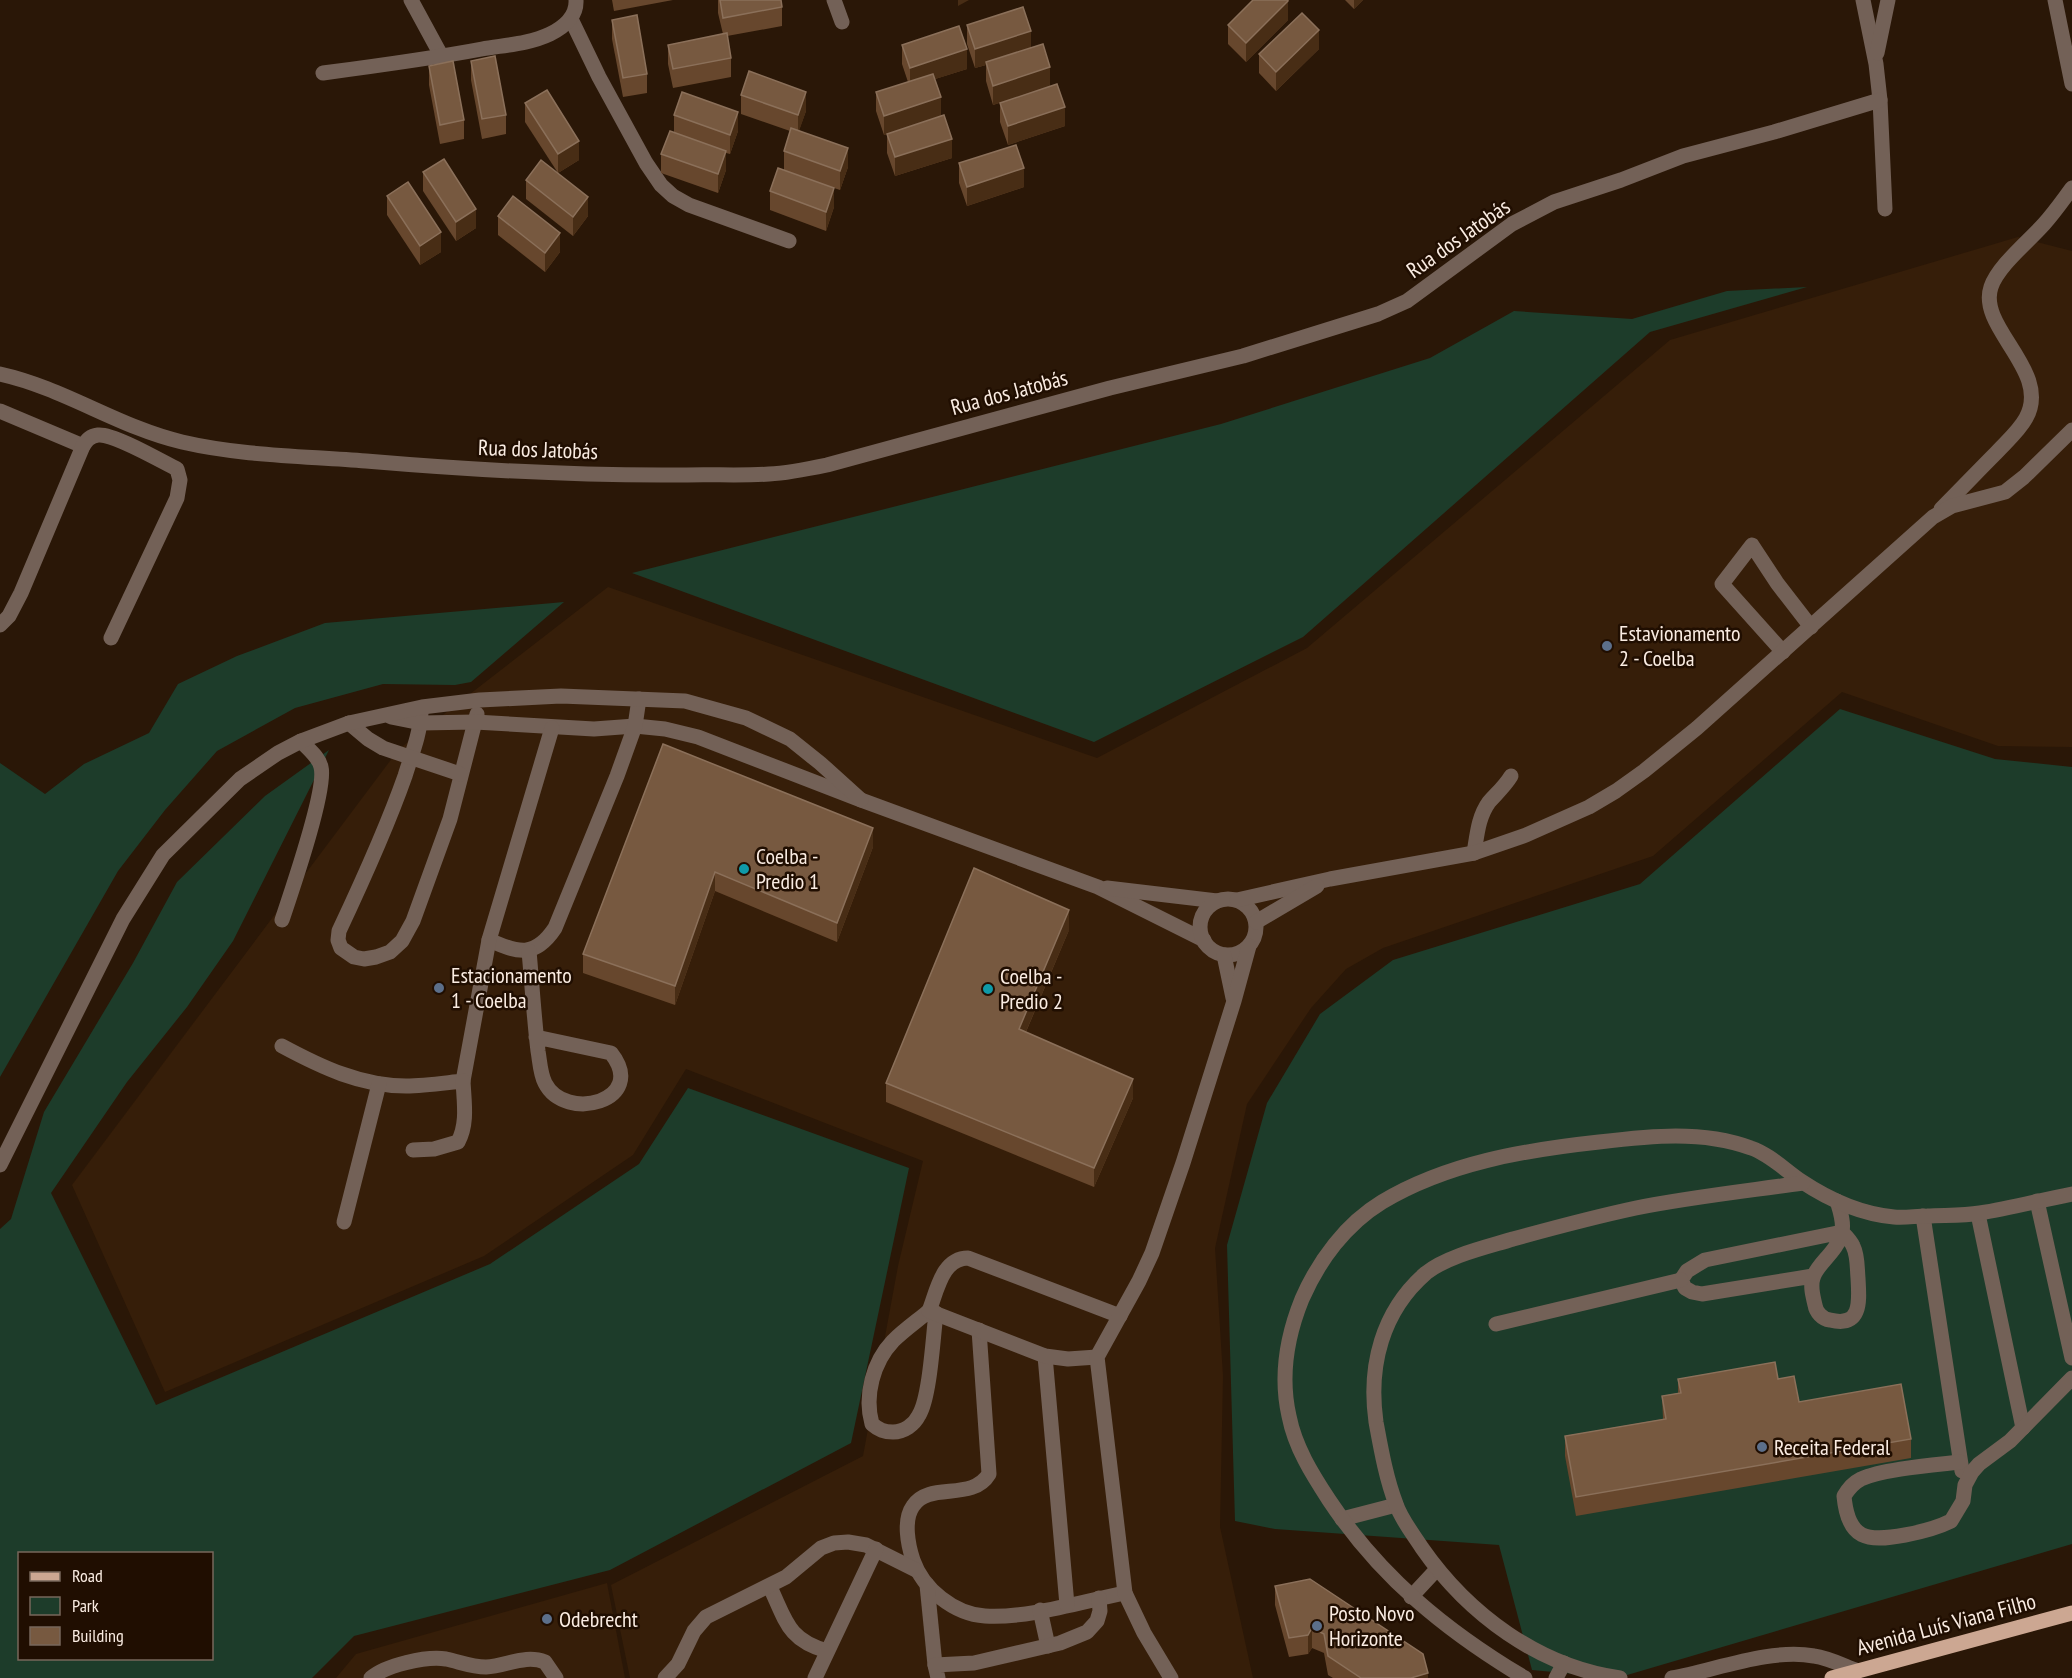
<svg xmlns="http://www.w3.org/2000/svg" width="2072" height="1678" font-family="'PT Sans Narrow',sans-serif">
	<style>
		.built { fill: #361e09 }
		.green { fill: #1d3c2a; fill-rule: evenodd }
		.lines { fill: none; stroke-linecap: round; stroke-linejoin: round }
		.minor { stroke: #736157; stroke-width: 15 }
		.major { stroke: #cca792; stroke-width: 15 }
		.wall { fill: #67472d }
		.shaded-wall { fill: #482d15 }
		.building { fill: #775940; stroke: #8b705a; stroke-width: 1.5 }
		.service-dot { fill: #5c6f8a; stroke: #200e01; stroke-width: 2 }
		.culture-dot { fill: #0f9aa8; stroke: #200e01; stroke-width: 2 }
		.labels { text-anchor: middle; stroke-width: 5; stroke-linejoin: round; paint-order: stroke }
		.street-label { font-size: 22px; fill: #faece2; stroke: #200e01 }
		.poi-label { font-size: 22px; fill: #faece2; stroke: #200e01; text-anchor: start }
	</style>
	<rect width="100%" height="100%" fill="#2a1707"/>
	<g class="built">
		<path d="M2018,237L2072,251V747L1998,746L1842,692L1653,856L1383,948L1346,969L1311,1008L1247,1104L1215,1248L1223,1376L1220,1527L1253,1678H630L611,1585L863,1456L898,1266L923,1161L686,1069L633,1155L484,1256L165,1392L72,1185L399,749L608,587L1097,758L1307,648L1670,340Z"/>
		<path d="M607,1583L625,1678H336L356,1654Z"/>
	</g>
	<g class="green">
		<path d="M1807,287L1650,332L1303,637L1094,742L632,573L1221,424L1430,358L1514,311L1632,319L1727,291Z"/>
		<path d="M564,602L471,682L455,685L383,684L295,708L217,751L165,810L118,871L0,1077V763L45,794L84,764L149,733L178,684L237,656L325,623Z"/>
		<path d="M1840,709L1995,759L2072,767V1544L1617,1678L1532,1670L1499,1545L1275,1529L1235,1521L1227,1245L1267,1103L1320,1014L1393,960L1640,884Z"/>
		<path d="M329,750L233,941L187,1007L127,1082L51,1193L156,1405L490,1264L639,1164L688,1088L909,1168L851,1443L610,1570L354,1636L312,1678H0V1229L11,1219L44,1112L133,963L177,882L265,796ZM20,1554H212V1658H20Z"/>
	</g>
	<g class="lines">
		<g class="minor">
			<path d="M411,0L442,57"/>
			<path d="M834,0L842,22"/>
			<path d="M1863,0L1876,64L1880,100L1885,209"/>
			<path d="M2055,0L2072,84"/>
			<path d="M571,19L599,77L646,163L661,185L673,196L689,205L789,241"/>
			<path d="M1877,53L1888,0"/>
			<path d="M323,73C376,66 429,59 482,49C505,45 529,44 550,34C564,27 577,17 576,0"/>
			<path d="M0,374C64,388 118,427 182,442C242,456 305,456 366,461C472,470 577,476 683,475C711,474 741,476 769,474C789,473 808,469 827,465L1110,388L1243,356L1378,314L1407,301L1512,224L1554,202L1621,180L1683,156L1774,132L1880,100"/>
			<path d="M0,411L83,446"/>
			<path d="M1941,509C1960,490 1978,471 1996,453C2006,442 2019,431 2026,418C2052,371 1977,328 1991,287C1998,266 2028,242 2044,224C2054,213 2063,200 2072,188"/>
			<path d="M0,625L9,616L21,593L83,446C87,440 90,436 98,435C113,433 161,461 177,469L180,480L177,498L111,638"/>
			<path d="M1783,652L1722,584L1752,545L1777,583L1811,627"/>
			<path d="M421,713C420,735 411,756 405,776C386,830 363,880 339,931L338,940L341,948L354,957L364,959L376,957L390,952L402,941L413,921L450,819L477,714"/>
			<path d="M391,717L421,723L475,722L594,729L635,726L665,729L698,737L861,800L1098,887L1204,940"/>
			<path d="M349,723L368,739L383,748L460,774"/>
			<path d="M1474,853C1477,836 1478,817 1489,802C1497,793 1505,786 1511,776"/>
			<path d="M1107,888L1217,901"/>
			<circle cx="1228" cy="927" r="28"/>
			<path d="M1237,900L1330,879L1474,853L1526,835L1589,807L1616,791L1644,771L1697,728L1933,517L1952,506L2005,492L2024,477L2072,430"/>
			<path d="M282,920C291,893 327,789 321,767C319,757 308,749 301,741"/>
			<path d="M1256,922L1317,886"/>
			<path d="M489,940C518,953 535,958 555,928L617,776L635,726L639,699"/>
			<path d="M529,951C532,984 534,1018 538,1051C540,1062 540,1073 545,1083C565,1123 649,1101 611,1053L536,1037"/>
			<path d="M1224,955L1233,998"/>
			<path d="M282,1046C321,1067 361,1086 406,1086C425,1086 444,1083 463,1081L489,940L552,728"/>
			<path d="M413,1150L434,1149L458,1142C468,1123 464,1102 463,1081"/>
			<path d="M0,1165L123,919L163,855L240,779L278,753L301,741L349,723L422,707L480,700L561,696L685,701L746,718L790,739L820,763L861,800"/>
			<path d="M2037,1201L2072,1358"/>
			<path d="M1978,1214L2023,1428"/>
			<path d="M1923,1216L1962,1471"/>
			<path d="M344,1222L379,1084"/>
			<path d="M1813,1276L1702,1294L1692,1292L1685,1288L1681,1280L1687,1271L1705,1260L1842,1232C1846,1236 1851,1241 1853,1246C1858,1256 1857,1268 1858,1278C1859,1299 1863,1328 1830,1320C1822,1319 1816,1312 1815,1305C1813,1296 1810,1287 1813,1278C1817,1263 1837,1253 1842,1232C1844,1221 1840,1211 1837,1201"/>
			<path d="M929,1311C917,1321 904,1330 893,1341C873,1362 864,1396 872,1424C879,1430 884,1432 893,1432C904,1432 914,1425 919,1415C930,1397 933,1337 936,1313"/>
			<path d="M1496,1324L1681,1280"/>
			<path d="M979,1330L989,1474C972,1502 929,1481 913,1506C903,1520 908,1545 913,1560C923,1589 954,1614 985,1616C1026,1619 1084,1601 1125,1593"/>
			<path d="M1045,1356L1067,1605"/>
			<path d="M1097,1357L1068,1359L1045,1356L929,1311C937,1291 942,1258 968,1258L1120,1316"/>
			<path d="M1960,1462C1934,1465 1883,1469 1861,1479C1853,1483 1849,1488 1844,1496C1848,1540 1867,1542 1905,1535C1921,1532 1937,1528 1951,1521L1963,1501L1965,1485L1972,1472L1979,1464L2010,1441L2072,1378"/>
			<path d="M1342,1519L1396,1505"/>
			<path d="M927,1585L935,1665"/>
			<path d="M770,1587C786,1621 788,1640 827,1651"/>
			<path d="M1411,1597L1437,1569"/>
			<path d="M1040,1610L1048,1646"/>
			<path d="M371,1678C386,1665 426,1656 446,1659C460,1662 472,1667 486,1667C507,1666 525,1654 545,1662L556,1678"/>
			<path d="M665,1678L678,1664L694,1631L706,1617L786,1577L821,1548L834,1543L848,1542L866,1545L916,1570"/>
			<path d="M815,1678L876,1549"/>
			<path d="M938,1678L935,1665L974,1663L1060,1643L1087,1632L1097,1621L1100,1611L1099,1598"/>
			<path d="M1171,1678L1144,1633L1125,1593L1097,1357L1139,1281L1152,1253L1183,1163L1234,1001L1249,946"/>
			<path d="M1525,1678C1446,1631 1380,1577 1329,1500C1312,1474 1295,1447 1289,1416C1280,1376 1287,1336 1302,1299C1319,1260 1346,1224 1382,1202C1447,1163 1525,1150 1599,1142C1650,1136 1702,1130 1751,1148C1769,1154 1785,1170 1801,1181C1828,1199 1861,1214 1894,1217C1905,1218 1916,1216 1927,1216C1945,1215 1963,1216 1980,1213C2011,1208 2041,1200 2072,1194"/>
			<path d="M1556,1678L1564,1663"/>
			<path d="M1620,1678C1539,1667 1468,1614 1422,1548C1413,1534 1401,1519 1396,1504C1386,1478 1381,1449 1376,1422C1368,1366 1382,1311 1426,1273C1447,1256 1487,1247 1513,1239C1553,1228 1594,1217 1636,1208C1691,1197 1747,1191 1803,1183"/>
			<path d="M1672,1678C1716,1670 1770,1648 1814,1656C1829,1658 1844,1666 1858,1671"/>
		</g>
		<path class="major" d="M1832,1678L2072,1613"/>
	</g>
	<g class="wall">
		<path d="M612,0H673L614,11Z"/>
		<path d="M718,0H781L782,7V26L727,36L731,58V77L673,88L668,64V45L723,34L718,13Z"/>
		<path d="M1345,0H1363L1354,9Z"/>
		<path d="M612,20L647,74V93L623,97L612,39Z"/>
		<path d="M1288,20L1246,62L1228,44V25Z"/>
		<path d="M967,25L1031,47L1050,86L993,105L986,81V65L975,68L967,44Z"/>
		<path d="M902,45L967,69L935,79L941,116L952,158L895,176L887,153V134L884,135L876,111V92L908,82L902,64Z"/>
		<path d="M1319,49L1276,91L1259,73V54Z"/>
		<path d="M471,61L506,115V134L482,139L471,80Z"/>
		<path d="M429,66L464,120V139L440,144L429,85Z"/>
		<path d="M741,95L806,111L799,130L848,167L840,190L834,188V207L826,231L770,210V191L784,170V151L790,131L741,114Z"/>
		<path d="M525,103L579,160L558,173L525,122Z"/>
		<path d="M1000,103L1065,126L1008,145L1000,122Z"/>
		<path d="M674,115L738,131L730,154L726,153V170L718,193L661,173V154L674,133Z"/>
		<path d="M959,163L1024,187L967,206L959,183Z"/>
		<path d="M423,172L476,228L456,241L423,191Z"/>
		<path d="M526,180L588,216L573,236L526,199Z"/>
		<path d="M387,196L441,252L420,265L387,215Z"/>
		<path d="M498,216L560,252L545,272L498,235Z"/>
		<path d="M663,744L873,847L837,942L715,891L675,1005L583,973V954Z"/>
		<path d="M1069,930L1026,1032L1133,1098L1094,1187L886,1102V1083Z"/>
		<path d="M1678,1379H1778L1799,1402L1911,1439V1458L1576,1516L1565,1456V1436L1663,1419L1662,1396L1678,1393Z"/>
		<path d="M1275,1586L1428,1678H1333L1328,1675L1324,1653L1312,1648L1308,1654L1289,1657L1275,1605Z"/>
	</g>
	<g class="shaded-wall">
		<path d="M958,0H969L958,6Z"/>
		<path d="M1354,0H1363L1354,9Z"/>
		<path d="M1288,1V20L1246,62V43Z"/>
		<path d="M1319,30V49L1276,91V72Z"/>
		<path d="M1031,31V50L986,62V65L975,68V49Z"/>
		<path d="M967,49V69L910,87V68Z"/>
		<path d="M1050,67V86L993,105V86Z"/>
		<path d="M806,92V111L798,134V115Z"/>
		<path d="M941,97V116L884,135V116Z"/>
		<path d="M1065,107V126L1008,145V126Z"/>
		<path d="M738,112V131L730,154V135Z"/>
		<path d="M952,139V158L895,176V157Z"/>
		<path d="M579,141V160L558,173V154Z"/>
		<path d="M848,148V167L840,190V171Z"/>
		<path d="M726,151V170L718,193V174Z"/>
		<path d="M1024,168V187L967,206V187Z"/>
		<path d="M834,188V207L826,231V212Z"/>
		<path d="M588,197V216L573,236V217Z"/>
		<path d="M476,209V228L456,241V222Z"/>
		<path d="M441,232V252L420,265V246Z"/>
		<path d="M560,233V252L545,272V253Z"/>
		<path d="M873,828V847L837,942V923Z"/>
		<path d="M715,872V891L675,1005V986Z"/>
		<path d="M1069,910V930L1019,1048V1029Z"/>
		<path d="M1133,1079V1098L1094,1187V1168Z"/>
		<path d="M1312,1628V1648L1308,1654V1635Z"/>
		<path d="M1428,1673V1678H1411Z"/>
	</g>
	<g class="building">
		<path d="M720,0H781L782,7L723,18Z"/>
		<path d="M1253,0H1288V1L1246,43L1228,25Z"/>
		<path d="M1023,7L1031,31L975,49L967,25Z"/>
		<path d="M1302,13L1319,30L1276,72L1259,54Z"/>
		<path d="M637,15L647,74L623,78L612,20Z"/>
		<path d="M959,26L967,49L910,68L902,45Z"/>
		<path d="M727,33L731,58L673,69L668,45Z"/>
		<path d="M1043,44L1050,67L993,86L986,62Z"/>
		<path d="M495,56L506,115L482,119L471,61Z"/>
		<path d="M453,61L464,120L440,125L429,66Z"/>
		<path d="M749,71L806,92L798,115L741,95Z"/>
		<path d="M933,74L941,97L884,116L876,92Z"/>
		<path d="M1057,84L1065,107L1008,126L1000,103Z"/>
		<path d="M547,90L579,141L558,154L525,103Z"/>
		<path d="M682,92L738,112L730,135L674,115Z"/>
		<path d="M944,115L952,139L895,157L887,134Z"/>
		<path d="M791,128L848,148L840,171L784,151Z"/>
		<path d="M670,131L726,151L718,174L661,154Z"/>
		<path d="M1016,145L1024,168L967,187L959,163Z"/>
		<path d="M444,159L476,209L456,222L423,172Z"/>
		<path d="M541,160L588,197L573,217L526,180Z"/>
		<path d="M778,168L834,188L826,212L770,191Z"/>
		<path d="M408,182L441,232L420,246L387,196Z"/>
		<path d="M513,196L560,233L545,253L498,216Z"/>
		<path d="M663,744L873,828L837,923L715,872L675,986L583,954Z"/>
		<path d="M974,868L1069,910L1019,1029L1133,1079L1094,1168L886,1083Z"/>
		<path d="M1775,1362L1778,1379L1794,1376L1799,1402L1901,1384L1911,1439L1576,1497L1565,1436L1666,1419L1662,1396L1681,1393L1678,1379Z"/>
		<path d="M1310,1579L1423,1654L1428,1673L1411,1678H1361L1328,1656L1324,1634L1312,1628L1308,1635L1289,1638L1275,1586Z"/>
	</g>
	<g class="service-dot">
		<circle cx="1607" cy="646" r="6"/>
		<circle cx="439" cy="988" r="6"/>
		<circle cx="1762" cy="1447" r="6"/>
		<circle cx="547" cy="1619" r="6"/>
		<circle cx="1317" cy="1626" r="6"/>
	</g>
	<g class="culture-dot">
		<circle cx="744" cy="869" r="6"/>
		<circle cx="988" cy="989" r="6"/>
	</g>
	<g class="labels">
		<g class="street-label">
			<text transform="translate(1458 238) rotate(-35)" y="8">Rua dos Jatobás</text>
			<text transform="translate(1009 392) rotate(-15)" y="8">Rua dos Jatobás</text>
			<text transform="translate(538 449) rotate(2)" y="8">Rua dos Jatobás</text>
			<text transform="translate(1946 1624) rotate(-15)" y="8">Avenida Luís Viana Filho</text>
		</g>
		<g class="poi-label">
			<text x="1619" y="641">Estavionamento<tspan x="1619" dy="25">2 - Coelba</tspan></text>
			<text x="756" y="864">Coelba -<tspan x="756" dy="25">Predio 1</tspan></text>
			<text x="451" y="983">Estacionamento<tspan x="451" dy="25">1 - Coelba</tspan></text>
			<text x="1000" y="984">Coelba -<tspan x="1000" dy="25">Predio 2</tspan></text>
			<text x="1774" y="1455">Receita Federal</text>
			<text x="1329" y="1621">Posto Novo<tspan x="1329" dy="25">Horizonte</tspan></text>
			<text x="559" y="1627">Odebrecht</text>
		</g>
	</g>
	<rect x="18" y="1552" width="195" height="108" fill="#200e01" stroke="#77675b" stroke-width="1.5"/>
	<rect x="30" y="1572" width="30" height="9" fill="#cca792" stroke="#77675b" stroke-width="1.5"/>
	<text x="72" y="1582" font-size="18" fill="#faece2">Road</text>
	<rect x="30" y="1597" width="30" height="18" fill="#1d3c2a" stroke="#77675b" stroke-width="1.5"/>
	<text x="72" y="1612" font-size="18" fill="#faece2">Park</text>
	<rect x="30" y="1627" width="30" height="18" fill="#775940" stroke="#77675b" stroke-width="1.5"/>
	<text x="72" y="1642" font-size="18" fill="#faece2">Building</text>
</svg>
